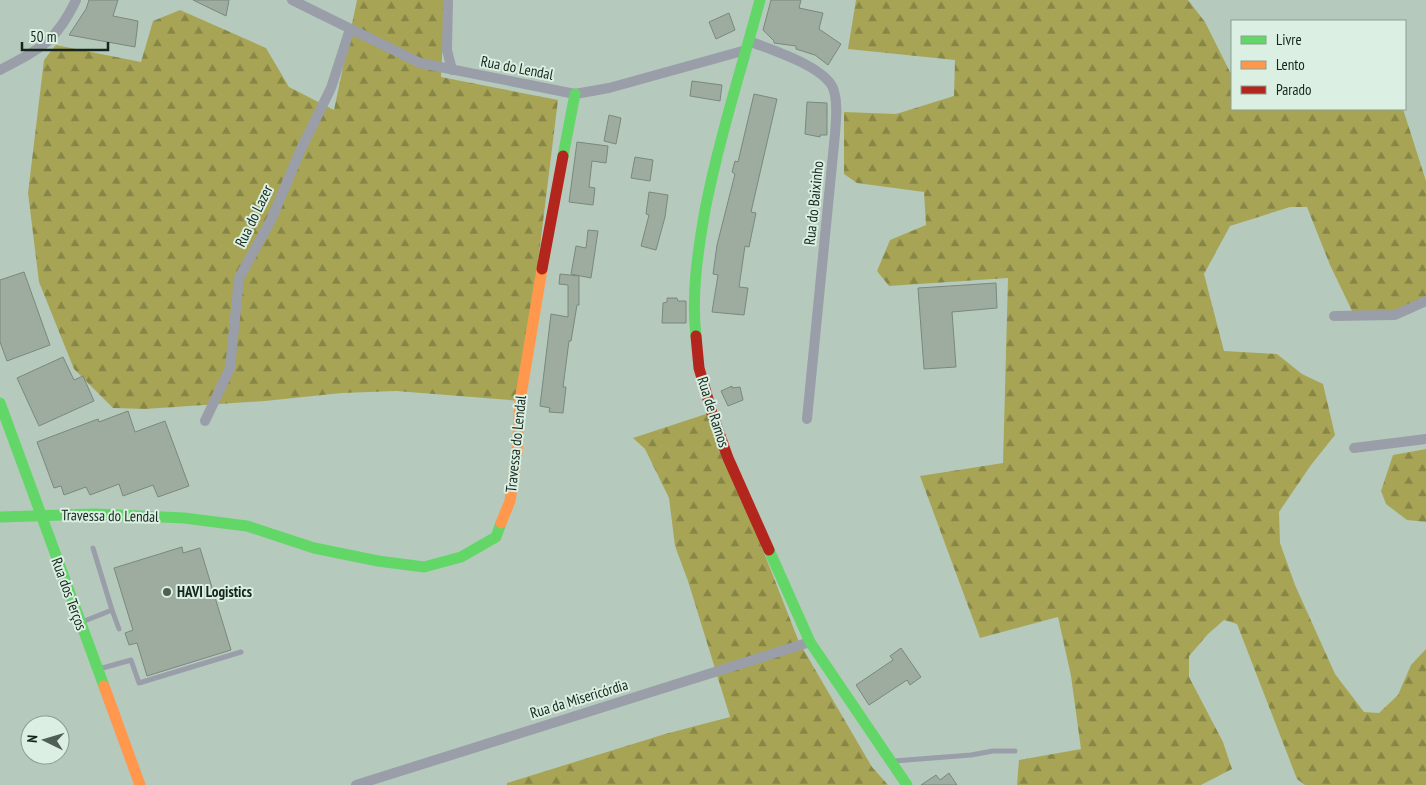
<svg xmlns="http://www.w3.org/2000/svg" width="1426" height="785" font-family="'PT Sans Narrow',sans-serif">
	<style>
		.forest { fill: url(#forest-firs) }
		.building { fill: #9eaca0; stroke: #7a887d }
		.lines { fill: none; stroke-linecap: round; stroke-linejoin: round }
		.lane { stroke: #999ea8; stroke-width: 5 }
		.street { stroke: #999ea8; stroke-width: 10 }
		.fast { stroke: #63d668; stroke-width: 11 }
		.slow { stroke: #ff974d; stroke-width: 11 }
		.jam { stroke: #b3261e; stroke-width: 11 }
		.poi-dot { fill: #4e5f55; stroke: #dbefe2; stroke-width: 2 }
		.labels { text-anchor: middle; stroke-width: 4; stroke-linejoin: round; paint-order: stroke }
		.street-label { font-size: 15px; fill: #16261d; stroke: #dbefe2 }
		.poi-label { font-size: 15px; font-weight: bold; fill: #16261d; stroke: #dbefe2; text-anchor: start }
	</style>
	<defs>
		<pattern id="forest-firs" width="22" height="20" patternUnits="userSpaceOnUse" patternTransform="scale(1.25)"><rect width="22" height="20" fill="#a7a555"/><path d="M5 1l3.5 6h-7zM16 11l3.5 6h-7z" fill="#878646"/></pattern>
	</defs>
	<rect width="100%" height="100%" fill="#b5cabd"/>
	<g class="forest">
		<path d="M357,0H445L441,77L558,100L521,401L396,391L342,393L265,401L145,409L113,408L74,369L39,282L28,193L44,60L56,45L141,62L153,21L180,10L266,48L289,87L334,110Z"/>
		<path d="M856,0H1188L1205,22L1230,72H1232V109H1403L1426,181V301L1416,308L1356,319L1330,265L1307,207H1290L1230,226L1204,274L1224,351L1277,354L1302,374L1323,384L1335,435L1311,465L1279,512L1280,543L1295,585L1335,674L1364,712L1379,713L1398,695L1411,665L1426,649V785H1305L1297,779L1237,624L1224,620L1208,634L1189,656V677L1223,742L1232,769L1201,785H1017L1019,760L1081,749L1071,676L1058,617L980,638L920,476L1003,463L1008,278L889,286L877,271L890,240L926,225L924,192L857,183L844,174V112L896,114L954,96L955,60L848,49Z"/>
		<path d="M709,413L799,642L872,767L888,785H507V783L665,734L730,717L688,581L675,546L669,498L645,449L633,438Z"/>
		<path d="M1426,449V522L1407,520L1386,504L1381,491L1393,455Z"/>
	</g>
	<g class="building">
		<path d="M89,0H118L113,16L138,21L135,47L69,35L86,9Z"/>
		<path d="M193,0H229L226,16Z"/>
		<path d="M771,0H801L799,8L823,13L819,29L841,44L828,65L815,55L796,49V46L774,43V41L763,30Z"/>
		<path d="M729,13L735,30L716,39L709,22Z"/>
		<path d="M692,81L722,85L720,101L690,96Z"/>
		<path d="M754,94L777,99L751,212L756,213L749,247L745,246L739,287L748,288L744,315L712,312L718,275L713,274L717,245L735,174L732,172L735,161L738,162Z"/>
		<path d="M807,102L827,103V135H820V137L805,134Z"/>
		<path d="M609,115L621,118L616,144L604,141Z"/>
		<path d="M577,142L608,146L606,163L592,161L589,187L595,188L593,205L569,202Z"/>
		<path d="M635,157L653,160L650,181L631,178Z"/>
		<path d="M649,192L668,195L665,217L656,250L641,246L649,215L646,214Z"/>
		<path d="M588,230L598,231L591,278L571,274L576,246L586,248Z"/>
		<path d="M24,272L50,345L7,361L0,342V280Z"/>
		<path d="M560,274L579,276V305H577L571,341H569L563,387H566L563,413L549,412L550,408L540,406L551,314L568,317V285L559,284Z"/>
		<path d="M996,283L997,308L952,312L956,367L924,369L918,288Z"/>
		<path d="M667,298H677L678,301H686V323H662L663,303L667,302Z"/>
		<path d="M63,357L74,380L83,376L94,401L39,426L17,378Z"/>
		<path d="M732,386V388L740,387L743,400L728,406L721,391Z"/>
		<path d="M128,411L135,432L165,421L189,486L158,497L153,485L123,496L119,484L90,495L86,487L64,495L61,486L54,488L37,442L98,419L99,422Z"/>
		<path d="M182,547L183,553L200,548L231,650L147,676L137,643L129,645L125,633L133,630L114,568Z"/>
		<path d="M901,648L921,677L910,685L907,680L869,705L856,685L893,660L890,656Z"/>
		<path d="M949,773L957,785H921L936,775L940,780Z"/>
	</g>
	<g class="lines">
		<g class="lane">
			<path d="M93,548L112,610"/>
			<path d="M82,622L112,610L119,629"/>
			<path d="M99,669L131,660L139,683L241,652"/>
			<path d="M894,761L971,755L993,751H1015"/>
		</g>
		<g class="street">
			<path d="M292,0L420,63L575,94L609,88L746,50"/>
			<path d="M448,0L447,50L452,70"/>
			<path d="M749,41C771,50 828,67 834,91C838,105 836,120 835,134L807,419"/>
			<path d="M0,70C40,49 56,42 76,0"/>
			<path d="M1334,316L1395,315L1426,301"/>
			<path d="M205,421L230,368L239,278L271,220L301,149L331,88L350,29"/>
			<path d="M1354,448L1426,439"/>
			<path d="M356,785L810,642"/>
		</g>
		<g class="fast">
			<path d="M563,156L575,94"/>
			<path d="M696,336C691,294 698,251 705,210C719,139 741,70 760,0"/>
			<path d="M0,403L104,686"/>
			<path d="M0,517L95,514L184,518L247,526L314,548L378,561L424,567L461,557L496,537L501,523"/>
			<path d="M769,550L810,642L907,785"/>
		</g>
		<g class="slow">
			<path d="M501,523L510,501L517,453L520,401L542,269"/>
			<path d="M104,686L140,785"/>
		</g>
		<g class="jam">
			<path d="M542,269L563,156"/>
			<path d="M696,336L699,368L712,413L728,458L769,550"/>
		</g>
	</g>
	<circle class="poi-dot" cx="167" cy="592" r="5"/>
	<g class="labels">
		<g class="street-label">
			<text transform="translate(517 68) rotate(11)" y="5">Rua do Lendal</text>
			<text transform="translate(814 203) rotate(-84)" y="5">Rua do Baixinho</text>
			<text transform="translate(254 216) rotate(-64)" y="5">Rua do Lazer</text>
			<text transform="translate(713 412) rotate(72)" y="5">Rua de Ramos</text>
			<text transform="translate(516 444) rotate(-84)" y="5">Travessa do Lendal</text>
			<text transform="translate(110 516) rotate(1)" y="5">Travessa do Lendal</text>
			<text transform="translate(69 594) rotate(70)" y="5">Rua dos Terços</text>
			<text transform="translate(579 699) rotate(-17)" y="5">Rua da Misericórdia</text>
		</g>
		<g class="poi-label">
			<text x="177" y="597">HAVI Logistics</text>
		</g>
	</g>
	<rect x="1231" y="20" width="175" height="90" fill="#dbefe2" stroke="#8c9f93"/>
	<rect x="1241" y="36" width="25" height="8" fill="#63d668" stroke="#8c9f93"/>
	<text x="1276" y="45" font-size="15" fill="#16261d">Livre</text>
	<rect x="1241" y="61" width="25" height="8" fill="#ff974d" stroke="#8c9f93"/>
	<text x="1276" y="70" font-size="15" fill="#16261d">Lento</text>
	<rect x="1241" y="86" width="25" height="8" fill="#b3261e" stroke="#8c9f93"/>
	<text x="1276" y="95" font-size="15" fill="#16261d">Parado</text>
	<g transform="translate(45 740) rotate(275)"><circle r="24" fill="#dbefe2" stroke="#8c9f93"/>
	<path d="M0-4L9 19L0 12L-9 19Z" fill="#4e5f55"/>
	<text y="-8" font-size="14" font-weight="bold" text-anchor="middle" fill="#16261d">N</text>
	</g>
	<path d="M22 42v8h86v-8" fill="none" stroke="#16261d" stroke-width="2.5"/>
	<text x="30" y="42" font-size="15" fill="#16261d" stroke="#dbefe2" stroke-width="4" paint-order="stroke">50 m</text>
</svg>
